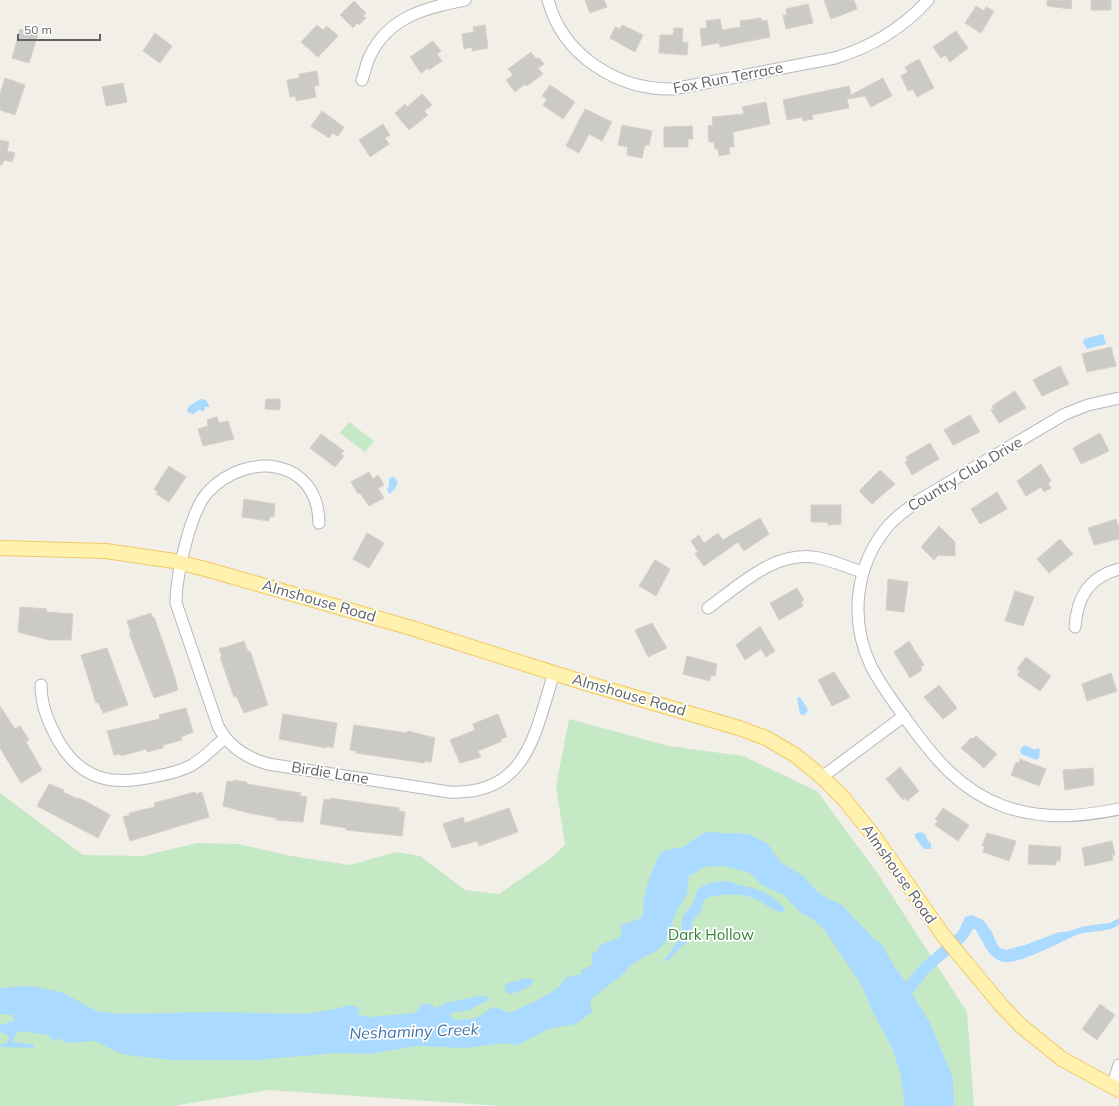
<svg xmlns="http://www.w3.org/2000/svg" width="1119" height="1106" font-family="Mulish,sans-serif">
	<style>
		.green { fill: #c5e8c5 }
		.water { fill: #aadaff }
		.building { fill: #cccac5; stroke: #d6d1c6 }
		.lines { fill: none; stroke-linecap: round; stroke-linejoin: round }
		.minor-casing { stroke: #b5b8bc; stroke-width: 13 }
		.major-casing { stroke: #f2c960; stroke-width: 16 }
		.minor { stroke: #fff; stroke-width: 11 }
		.major { stroke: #fff2af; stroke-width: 14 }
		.labels { text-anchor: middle; stroke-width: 3.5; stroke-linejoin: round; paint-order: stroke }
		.street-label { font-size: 15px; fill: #5f6368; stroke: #fff }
		.park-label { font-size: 15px; fill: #348238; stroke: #fff }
		.water-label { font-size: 16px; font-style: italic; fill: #4174aa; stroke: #fff }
	</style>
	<rect width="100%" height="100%" fill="#f1efe8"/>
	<g class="green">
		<path d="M349,422L374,441L365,452L340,433Z"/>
		<path d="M569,719L669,746L743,756L817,791L878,874L967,1012L974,1106H501L269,1090L173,1106H0V793L83,855L143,856L197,843L238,844L291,856L350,865L396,852L420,856L465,890L499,894L550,859L565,845L556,786Z"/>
	</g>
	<g class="water">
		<path d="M1103,334L1106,344L1087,349L1083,343L1084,339Z"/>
		<path d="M200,399L206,400L209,405V407H205L204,411L198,410L194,414L189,413L187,411L188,407Z"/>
		<path d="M392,477L395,478L398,482L395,489L389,494L387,489L389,486V479Z"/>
		<path d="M800,697L808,710L805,715L800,714L797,698Z"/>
		<path d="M1025,745L1035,750L1036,748L1040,749L1039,758L1036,760L1021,754L1020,749Z"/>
		<path d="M705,832L748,834L767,843L780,862L803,876L818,892L828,899L841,904L873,938L881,944L896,969L906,982L921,964L958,932L965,917L972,915L983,920L992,932L996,942L1000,948L1006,950L1025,945L1059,932H1066L1085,926L1110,923L1119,918V925C1105,934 1087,929 1072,937C1059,943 1017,965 1004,962C987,958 984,942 975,929H973C964,947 946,956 932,970C924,977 919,986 912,994L930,1023L953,1078L954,1106H905L901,1076L892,1048L872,1010L861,984L824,929L814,920L800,912L784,895L762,885L750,873L724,866L704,867L689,876L687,894L677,910L665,943L655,952L647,955L630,966L623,974L590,1000L592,1012L576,1024L548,1029L518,1045L504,1043L465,1048L416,1046L370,1054L336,1053L256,1060H172L135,1056L122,1054L95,1041L66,1043L58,1038L54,1041L48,1035L20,1031L16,1033L13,1042L32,1044L34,1045L33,1048L0,1047V1045L7,1043L9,1039L7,1035L0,1032V1025L15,1020L12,1015L0,1014V988L30,986L61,992L97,1011L117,1014L218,1012L304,1014L326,1011L350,1005L360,1008L357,1014L358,1015L370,1017L414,1013L419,1009L420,1005L429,1003L436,1008L446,1003L479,996L488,997L489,1000L469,1010L451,1013L450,1016L455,1020C461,1019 469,1020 475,1018C492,1012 487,1001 509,1013C526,1006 543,998 558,988C562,985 563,978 569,977C573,975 576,976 581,974L582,970L592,965V954L598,950L600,945L618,938L622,934L620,927L622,925L641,918L644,912L643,903L648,882L659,855L666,850L683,847Z"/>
		<path d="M920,832L925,834L928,841L931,843V849H924L915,837V834Z"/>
		<path d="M727,881C754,891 763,885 784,908V912C771,912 767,904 756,899C741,893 723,894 708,897L704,900L701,912C688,923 693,924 691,939L681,947L668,961H664L683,934C679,913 684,917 693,903C695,900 695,896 696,893C702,882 716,882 727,881Z"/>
		<path d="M529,978L534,981C531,988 519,991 511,994L507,993L504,989L508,983Z"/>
	</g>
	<g class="building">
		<path d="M585,0H604L607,7L590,13Z"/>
		<path d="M824,0H854L857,9L831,19Z"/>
		<path d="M1047,0H1072L1071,9L1047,6Z"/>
		<rect x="1091" y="0" width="20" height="10"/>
		<path d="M354,1L366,13L363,16L366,18L359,25L357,23L353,28L340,15Z"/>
		<path d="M808,4L813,23L786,29L783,15H787L786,9Z"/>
		<path d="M976,6L984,11L986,7L994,11L981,33L965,23Z"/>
		<path d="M761,18L762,21L767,20L770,37L720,47L719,43L702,46L700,29L707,28L706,21L720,19L722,30L741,27L740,21Z"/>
		<path d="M317,25L323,30L327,26L338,36L318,57L301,42Z"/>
		<path d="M485,25L488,48L472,51V47L464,49L462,34L474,32L473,27Z"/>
		<path d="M622,25L643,35L635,52L610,38L615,27L620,29Z"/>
		<path d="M674,28H683L682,42L688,43L687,55L659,53L660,35H673Z"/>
		<path d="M20,29L38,34L29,63L12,58Z"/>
		<path d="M956,31L968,48L950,62L945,55L941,58L933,47Z"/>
		<path d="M155,33L172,46L160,63L143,51Z"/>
		<path d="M433,41L441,51L437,54L442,61L429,70L428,68L421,73L410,57Z"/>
		<path d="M531,52L536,59L539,58L544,64L538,68L543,74L527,86L525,84L515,92L506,80L513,75L508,69Z"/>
		<path d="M919,59L934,88L917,97L913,89L908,91L901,76L908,72L905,67Z"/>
		<path d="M317,71L319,85L314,86L316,97L296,101V96L290,97L287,80L299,78V74Z"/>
		<path d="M5,78L25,85L15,115L0,110V94Z"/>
		<path d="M883,78L892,96L871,107L865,96L847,99L849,108L812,115L813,119L803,121L802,117L787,120L783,100L849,86L851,95Z"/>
		<path d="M123,83L127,102L106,106L102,87Z"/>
		<path d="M550,85L575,102L563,119L543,105L547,99L542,96Z"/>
		<path d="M422,94L432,105L424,111L428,115L409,130L395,113L405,104L407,107Z"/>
		<path d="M766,102L770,124L733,132L734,147H729L730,154L719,156L718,149H715L714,142H709L708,126L713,125L712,117L744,114L742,107Z"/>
		<path d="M585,109L612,122L602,141L589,134L579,153L566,146Z"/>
		<path d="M322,111L344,127L338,136L332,133L329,138L311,126Z"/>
		<path d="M383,124L390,135L385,138L389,144L370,157L359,140Z"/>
		<path d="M622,125L652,131L649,145H645L642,158L627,155L628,147L618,145Z"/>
		<path d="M692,126L693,139H688V147H664V127Z"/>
		<path d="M0,140L9,142L7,151L15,153L12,162L4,160L2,165H0Z"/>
		<path d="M1111,347L1116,366L1087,372L1082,354Z"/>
		<path d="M1060,366L1069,384L1042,396L1033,380Z"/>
		<path d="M1015,391L1026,408L999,423L991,410L994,409L992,406Z"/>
		<path d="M266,399H280V410L265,409Z"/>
		<path d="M970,415L980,432L953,445L944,430Z"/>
		<path d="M217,417L219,423L228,421L234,439L203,446L198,429L208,426L207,420Z"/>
		<path d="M1100,433L1109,451L1081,464L1073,448Z"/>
		<path d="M321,434L344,451L341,454L344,456L335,467L310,448Z"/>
		<path d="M930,443L939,459L912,475L905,462L908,460L906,457Z"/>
		<path d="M1041,464L1051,481L1048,483L1051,488L1044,492L1041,487L1026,496L1017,481Z"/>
		<path d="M169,466L186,477L169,502L156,494L158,492L154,489Z"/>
		<path d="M880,470L895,484L872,504L859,491Z"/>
		<path d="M369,472L373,479L378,475L384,485L378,488L384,498L369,506L360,493L358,494L351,482Z"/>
		<path d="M997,492L1007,509L980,524L971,509Z"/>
		<path d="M244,499L275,504L274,517L270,516L269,521L242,517Z"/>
		<path d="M811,505H841V524L828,525V522H811Z"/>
		<path d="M760,518L769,534L744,551L738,542L704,566L695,554L698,552L691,541L699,535L704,543L718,533L723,540Z"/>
		<path d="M1116,519L1119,528V539L1094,545L1088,528Z"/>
		<path d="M939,526L955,542V556L938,555L934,560L921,547Z"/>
		<path d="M367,533L384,543L369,568L353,559Z"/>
		<path d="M1060,539L1073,554L1049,573L1037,559Z"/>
		<path d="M655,560L670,569L656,596L639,586Z"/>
		<path d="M888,579L908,582L904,612L886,610Z"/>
		<path d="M797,588L804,600L801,602L803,606L779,620L770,603Z"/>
		<path d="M1015,591L1034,597L1023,626L1005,621Z"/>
		<path d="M20,607L47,609L46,612L73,614L71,640H49L18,632Z"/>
		<path d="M151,613L153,618L154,617L172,668L178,690L154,698L129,633H131L127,621Z"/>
		<path d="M652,623L667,648L648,657L635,630Z"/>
		<path d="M760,626L775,651L766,657L761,649L745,660L736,645Z"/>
		<path d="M244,641L248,652L250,651L268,705L244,713L236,696L234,697L220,657H222L219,649Z"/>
		<path d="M909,641L924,665L921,667L922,670L910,678L894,652Z"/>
		<path d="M107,648L128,705L103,713L98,702L96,703L81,655Z"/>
		<path d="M687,656L717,664L715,676L711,675L710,681L683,674Z"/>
		<path d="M1026,657L1051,676L1040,691L1017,675L1020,671L1017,669Z"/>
		<path d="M834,672L850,697L832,706L818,680Z"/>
		<path d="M1111,673L1117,691L1087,701L1082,684Z"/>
		<path d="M939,685L957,708L943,719L924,697Z"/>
		<path d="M0,706L15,729L20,726L29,740L26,742L42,770L21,783L0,748Z"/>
		<path d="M186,708L193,732L181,737L182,740L163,745V748L147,752L146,749L121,756L120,754L114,755L107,731L160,719L159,715Z"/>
		<path d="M283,714L337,723L333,748L326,746V748L279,739Z"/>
		<path d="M498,714L507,737L501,739L502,741L478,751L481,757L460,763L450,740L475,730L473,724Z"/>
		<path d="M354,725L407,733L408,731L435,738L431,762L425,761L424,763L356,753V751L350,750Z"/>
		<path d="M976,736L997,754L984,768L961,748L971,738L973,739Z"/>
		<path d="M1020,759L1046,769L1039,786L1011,775L1016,762L1019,763Z"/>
		<path d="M900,767L919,791L907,801L906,798L903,800L886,779Z"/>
		<path d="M1093,768L1094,785L1065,790L1063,770Z"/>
		<path d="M234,780L247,782V784L301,793L300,796L307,797L303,822L276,820V818L249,813L223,806L227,781L233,782Z"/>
		<path d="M49,784L64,790L63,792L78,799L79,798L89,803L110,815L98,838L37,806Z"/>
		<path d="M195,792L196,794L202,792L209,817L130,841L123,817L130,815L129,813L155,807L154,803Z"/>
		<path d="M330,798L399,808V811L405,812L402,836L346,830V828L320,824L324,799L330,800Z"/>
		<path d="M509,808L518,832L479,846L477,841L452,848L443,824L463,817L465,823Z"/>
		<path d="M943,808L969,825L958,841L935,825L938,821L935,819Z"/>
		<path d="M987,833L1016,841L1009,861L983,852L985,846H982Z"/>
		<path d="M1112,841L1115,855H1112L1113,860L1085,866L1082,848Z"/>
		<path d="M1029,845L1061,847L1060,861H1056V865L1028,864Z"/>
		<path d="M1100,1004L1115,1015L1097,1040L1082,1029Z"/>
	</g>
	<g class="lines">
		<g class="minor-casing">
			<g id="minor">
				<path d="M548,0C563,56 618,90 673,89L835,58C871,47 902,29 928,0"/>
				<path d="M362,80C365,72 366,63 370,56C389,16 426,8 465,0"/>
				<path d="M1119,398L1088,405L1065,414L919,500C909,508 898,515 889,525C855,564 849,620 871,666C881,686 895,704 908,722C934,758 960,790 1003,806C1042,820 1080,817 1119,809"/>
				<path d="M319,523C318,457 246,451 208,492C190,511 176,577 176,603L218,726C228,746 247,758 268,764L449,792C527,796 535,733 554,673"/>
				<path d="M708,608C740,585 776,549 819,558C834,561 849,568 863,572"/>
				<path d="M1075,627C1077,597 1089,577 1119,569"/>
				<path d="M41,685C41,706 49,724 59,742C83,782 115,786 157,776C169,774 181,771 192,765C204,758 214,747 225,738"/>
				<path d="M822,777L904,716"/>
				<path d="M1112,1087L1119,1065"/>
			</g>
		</g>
		<g class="major-casing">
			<path id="major" d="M0,548L106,551L174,561L209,570L408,627L579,681L739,728L766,738L795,755L822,777L844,799L873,835L943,935L1001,1005L1020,1025L1062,1059L1119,1090"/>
		</g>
		<use href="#minor" class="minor"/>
		<use href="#major" class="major"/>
	</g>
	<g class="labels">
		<g class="street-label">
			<text transform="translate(728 78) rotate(-11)" y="5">Fox Run Terrace</text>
			<text transform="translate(965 474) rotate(-31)" y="5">Country Club Drive</text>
			<text transform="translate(319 601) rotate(16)" y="5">Almshouse Road</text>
			<text transform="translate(629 695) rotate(16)" y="5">Almshouse Road</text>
			<text transform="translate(330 773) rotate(9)" y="5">Birdie Lane</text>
			<text transform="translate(899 874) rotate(55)" y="5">Almshouse Road</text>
		</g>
		<g class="park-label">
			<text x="711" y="940">Dark Hollow</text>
		</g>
		<g class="water-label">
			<text transform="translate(414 1031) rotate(-2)" y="6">Neshaminy Creek</text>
		</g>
	</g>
	<path d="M18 34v6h82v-6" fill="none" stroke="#5f6368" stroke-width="2"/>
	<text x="24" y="34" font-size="12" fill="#5f6368" stroke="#ffffff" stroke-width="3" paint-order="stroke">50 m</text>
</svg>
